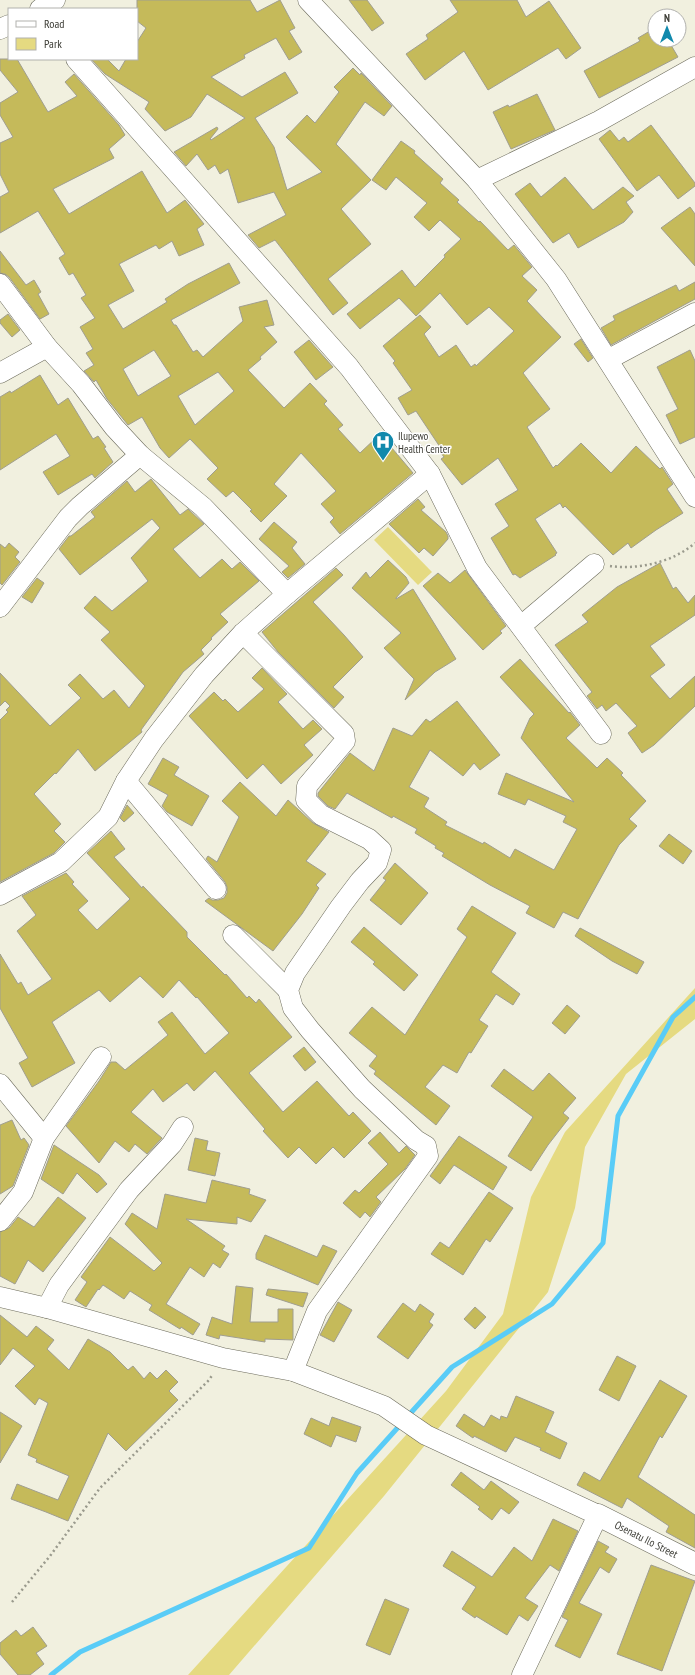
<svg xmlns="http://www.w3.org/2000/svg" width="695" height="1675" font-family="'PT Sans Narrow',sans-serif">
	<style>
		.green { fill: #e5da81 }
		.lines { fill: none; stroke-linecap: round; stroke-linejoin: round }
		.stream { stroke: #59ccf7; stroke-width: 5 }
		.building { fill: #c5ba5a; stroke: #a09e8f; fill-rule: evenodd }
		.street-casing { stroke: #6c6b5c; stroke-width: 21 }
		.secondary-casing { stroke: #6c6b5c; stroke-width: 23 }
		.path { stroke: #9a9a8d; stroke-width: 2.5; stroke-dasharray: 2 3; stroke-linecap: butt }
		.street { stroke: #fff; stroke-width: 20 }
		.secondary { stroke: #fff; stroke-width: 22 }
		.labels { text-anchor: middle; stroke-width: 3; stroke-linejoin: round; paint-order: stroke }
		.poi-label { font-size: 11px; fill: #3c3c35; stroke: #fff; text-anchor: start }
		.street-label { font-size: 11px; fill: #3c3c35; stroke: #fff }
	</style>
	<rect width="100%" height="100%" fill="#f1f0df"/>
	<g class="green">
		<path d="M388,527L432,572L418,585L374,540Z"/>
		<path d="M695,988V1019L626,1074L585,1147L575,1208L548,1292L384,1496L229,1675H188L446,1391L503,1314L531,1197L565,1132Z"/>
	</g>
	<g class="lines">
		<g class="stream">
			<path d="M408,1416L452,1367L552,1304L603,1243L618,1116L673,1017L695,997"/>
			<path d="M51,1675L80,1652L309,1548L357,1473L401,1424"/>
		</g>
	</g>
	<g class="building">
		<path d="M137,0H250L257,12L280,0L295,28L289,31L302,52L289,60L276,38L244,55L245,58L211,77L242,97L285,72L298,93L255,118L274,147L287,190L322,172L286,137L307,115L315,123L339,92L334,87L353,68L360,75L361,73L392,106L384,116L365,102L336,144L371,180L341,209L371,244L328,279L348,303L333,315L275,240L259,248L248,235L286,215L274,192L238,203L228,169L220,174L215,165L208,170L197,154L186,166L174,152L217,127L218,129L210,139L211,140L245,118L207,94L191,117L165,131L145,109L149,102L105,74L91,59H107L119,71L126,59H137V42L146,28L137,21Z"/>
		<path d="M349,0H367L384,23L372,31Z"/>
		<path d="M450,0H517L526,17L549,1L581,48L566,59L558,48L488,90L464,51L425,80L406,54L428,39L426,35L458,12Z"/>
		<path d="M655,28V40H668L678,57L599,98L584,71L640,41L638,38Z"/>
		<path d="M0,59H17L48,112L77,96L65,82L74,74L119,125L125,135L109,149L114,158L53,189L69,214L142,171L167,213L185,200L204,224L197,229L204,245L179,256L172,241L159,249L156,245L119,264L134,291L108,305L123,329L167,302L165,299L188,284L229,263L240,283L171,320L174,325H176L193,352L197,350L203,357L243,321L239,307L267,300L274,325L264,327L277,342L260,357L261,359L248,370L284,408L310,383L327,401L324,404L343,425L338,429L360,453L377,437L383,444L386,441L413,473L340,534L330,522L334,518L321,504L336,491L301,453L274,484L287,496L261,522L250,511L252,510L233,491L226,497L207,479L218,468L190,439L169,458L160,448L142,417L128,425L107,399L96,380L94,382L84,371L94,365L86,353L93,349L80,327L95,318L81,298L86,295L73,273L69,275L59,258L65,254L38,211L0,233V197L9,192L0,174V143L13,137L0,115V103L18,92L0,70ZM154,350L171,376L138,396L123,369ZM218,372L234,391L195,425L178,396Z"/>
		<path d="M537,94L555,130L511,149L493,112L508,105L509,107Z"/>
		<path d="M651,125L695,183V186L678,199L659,175L637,191L599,139L610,130L619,141L624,137L628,142Z"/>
		<path d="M401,141L415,151L414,153L443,179L440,183L459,200L457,202L479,222L480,221L508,250L514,245L532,267L522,276L537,290L527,301L561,337L523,373L550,409L527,427L553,468L556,465L557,466L581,443L611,473L636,446L660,469L662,467L673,484L667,489L683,513L656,530L631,548L628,543L613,555L565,506L563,508L560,503L535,519L557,553L555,554L556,555L520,578L515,574L513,575L491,538L509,526L495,504L518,490L498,458L462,485L441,459L444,457L438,449L440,447L416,411L408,415L398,398L412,390L393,363L395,361L383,346L420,315L431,327L424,334L439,357L456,345L471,367L475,364L476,366L514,331L489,307L467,325L440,293L416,316L399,298L360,329L347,314L402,270L415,287L445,257L444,255L461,239L440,220L429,231L414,217L427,203L396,177L386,190L372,180Z"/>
		<path d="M565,177L593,210L623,187L634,196L626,202L633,212L624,222L578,248L569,233L553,243L515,194L530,183L541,197Z"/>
		<path d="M690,207L695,214V266L661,228Z"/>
		<path d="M0,251L26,285L34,280L41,292L38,294L49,314L40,319L9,277L5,274L0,273Z"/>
		<path d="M695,282V299L611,345L601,328L615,320L613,316L676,285L679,291Z"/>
		<path d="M8,314L20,330L12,337L0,323V320Z"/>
		<path d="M581,339L593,358L588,362L574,344Z"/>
		<path d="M309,340L333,367L316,380L294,352Z"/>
		<path d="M690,350L695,361V437L680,444L666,415L678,409L657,367Z"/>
		<path d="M40,375L58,405L68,398L93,439L98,436L106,447L104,448L113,462L95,478L92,474L58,495L43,472L70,456L56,434L0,470V397L10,391L11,393Z"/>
		<path d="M151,479L180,515L188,509L204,524L173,549L200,578L222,559L232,569L240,562L259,581L220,614L228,622L211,638L212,639L201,650L204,654L183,672L141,730L142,732L95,771L78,749L56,774L55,773L34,794L61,824L54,831L65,842L54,853L0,882V720L8,712L6,710L10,706L5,701L0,706V673L50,726L81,698L68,685L80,674L103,699L114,690L129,708L145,686L101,640L110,632L84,608L95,596L112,611L148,581L131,558L160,528L152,519L80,575L59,549L69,536H71L95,517L91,512L127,481L135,492Z"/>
		<path d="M418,499L425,507L421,510L446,532L448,536V539L433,556L424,548L419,553L389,524Z"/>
		<path d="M274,522L297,542L292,548L305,564L288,578L282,572L289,566L259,539Z"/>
		<path d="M9,543L19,552L15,557L20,562L2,585L0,583V544L5,548Z"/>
		<path d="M388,560L406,577L409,583L396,598V599L413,589L456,659L435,672L405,700L414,679L384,648L401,633L352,588L366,572L370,578Z"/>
		<path d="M660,563L673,589L676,587L688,603L695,595V615L650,646L665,665L650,676L670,699L695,676V706L654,745L642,753L628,733L637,726L616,703L606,711L602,705L597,709L587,696L592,692L555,645L588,622L582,615L617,587Z"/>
		<path d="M336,568L343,575L313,602L344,635L363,657L333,687L344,697L334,708L278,652L262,632Z"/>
		<path d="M465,570L506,626L500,631L502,633L483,650L423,586L438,573L450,583Z"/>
		<path d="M37,578L44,583L32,603L22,597Z"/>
		<path d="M520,659L569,713L570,712L580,725L566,738L597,768L607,758L623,773L621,775L646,801L629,819L637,826L619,845L578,919L563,912L554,928L526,913L530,906L490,885L442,856L444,853L435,848L436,846L415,833L417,829L393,816L392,818L347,793L335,809L328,806L318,796V793L350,753L374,771L393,728L412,736L426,719L430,722L457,701L500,755L480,770L474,763L463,776L430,750L409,787L429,798L424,807L447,822L445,825L483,844L484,842L510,858L515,849L554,870L577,829L563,822L566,816L528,799L525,805L498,794L506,773L574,802L521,738L530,718L534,714L500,677Z"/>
		<path d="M262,668L287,694L278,702L303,729L313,720L322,729L304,745L313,755L281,784L263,764L247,779L189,716L214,692L223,701L225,699L238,712L264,689L252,678Z"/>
		<path d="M163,758L179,767L174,775L209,796L192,826L167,812L162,806L168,795L148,784Z"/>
		<path d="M240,782L276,816L288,800L313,823L329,832L306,861L326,874L316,885L319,888L302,914L273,951L205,901L209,898L212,900H218L224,898L227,893V887L225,882L206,859L208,856L217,862L239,817L222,801Z"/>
		<path d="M127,805L134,813L124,822L120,818Z"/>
		<path d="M111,831L125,849L114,857L142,888L143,886L187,932V937L225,975L226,974L247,998L249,996L256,1003L259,999L292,1037L249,1073L283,1112L317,1081L349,1116L353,1112L371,1131L344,1158L333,1147L316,1164L299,1147L288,1158L263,1131L265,1129L215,1071L194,1091L187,1083L163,1102L153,1089L131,1112L162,1138L147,1154L135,1144L129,1152L115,1141L99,1163L66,1126L99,1081L111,1062H116L125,1070L168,1035L158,1022L172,1012L205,1054L229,1033L197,997L196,998L179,980L163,998L140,976L110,1002L99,990L52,1022L75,1063L32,1087L19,1063L28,1058L0,1008V954L18,984L21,982L28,995L52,979L17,931L36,915L22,896L66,873L74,882L72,884L88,901L78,910L97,930L130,899L87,853Z"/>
		<path d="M669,834L692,851L683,864L659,846Z"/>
		<path d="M395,863L428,893L401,925L370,900L386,880L383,878Z"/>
		<path d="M472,906L516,933L491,972L520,994L513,1005L496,994L479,1020L488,1026L471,1053L469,1052L457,1073L443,1065L425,1087L450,1106L436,1125L374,1074L376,1071L369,1066L377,1056L349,1033L372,1007L405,1035L467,937L457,929Z"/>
		<path d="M364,927L418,975L404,991L373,964L375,962L351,942Z"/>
		<path d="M580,928L644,962L637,974L612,961L575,936Z"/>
		<path d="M567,1005L580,1016L565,1034L552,1023Z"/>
		<path d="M304,1047L316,1062L305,1071L293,1056Z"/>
		<path d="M504,1069L533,1091L549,1073L576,1098L563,1113L569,1118L548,1145L531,1171L508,1156L533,1117L491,1086Z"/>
		<path d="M12,1120L21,1140L24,1138L29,1145L13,1186L0,1194V1125Z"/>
		<path d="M380,1132L399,1153L406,1146L415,1155L405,1169L376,1197L381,1202L370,1217L365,1212L360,1218L343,1203L355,1190L359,1193L388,1164L368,1143Z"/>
		<path d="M459,1136L507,1167L493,1190L454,1165L440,1184L430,1176Z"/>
		<path d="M195,1138L208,1141L206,1150L220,1153L215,1176L188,1170Z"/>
		<path d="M54,1145L99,1175L107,1184L97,1193L77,1173L63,1194L41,1179Z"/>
		<path d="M212,1180L250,1189L249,1194L266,1200L251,1222L237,1217V1224L186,1219L225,1246L222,1250L229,1254L220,1268L213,1263L204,1277L190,1267L166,1304L200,1324L193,1335L181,1327L180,1329L149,1310L152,1305L130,1291L124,1299L103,1285L99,1290L98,1289L86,1307L75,1300L87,1282L81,1277L110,1237L154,1271L162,1263L125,1224L132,1213L157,1229L165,1194L206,1203Z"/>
		<path d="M489,1192L513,1208L490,1242L486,1239L463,1275L431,1254L440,1242L449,1248Z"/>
		<path d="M58,1197L86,1218L43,1272L28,1260L15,1284L0,1276V1232L9,1228L18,1217L34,1227Z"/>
		<path d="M265,1235L317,1257L323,1245L337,1251L318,1285L256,1259V1254Z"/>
		<path d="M236,1286L253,1288L250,1322H278V1309H293V1340L265,1339V1342L220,1335L219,1339L206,1335L212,1317L232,1324Z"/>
		<path d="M268,1289L308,1293L303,1307L266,1295Z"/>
		<path d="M338,1302L352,1310L334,1342L320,1335Z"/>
		<path d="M403,1303L415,1312L420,1304L434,1314L429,1322L433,1325L408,1359L377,1337Z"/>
		<path d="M475,1307L486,1317L475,1329L464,1319Z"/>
		<path d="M0,1315L27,1337L36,1326L54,1340L47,1349L69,1370L88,1339L110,1352L128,1370L133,1366L144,1379L150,1372L157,1379L166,1370L178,1382L169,1391L178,1400L126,1451L108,1433L68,1521L46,1512L11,1499L17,1484L58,1500L69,1476L36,1462L37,1459L28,1455L48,1403L39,1398L35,1405L15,1386L35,1366L13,1348L0,1365Z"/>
		<path d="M617,1356L636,1366L619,1401L599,1390Z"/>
		<path d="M660,1380L687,1396L662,1438L660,1436L638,1477L695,1515V1548L666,1532L669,1526L627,1498L622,1508L577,1485L584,1472L600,1481Z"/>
		<path d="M516,1396L554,1412L545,1432L567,1443L560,1459L540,1450L541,1448L515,1437L506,1452L474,1436L473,1438L456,1426L464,1414L484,1427L491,1415L500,1420L501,1416L507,1418Z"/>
		<path d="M0,1412L22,1426L0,1463Z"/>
		<path d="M332,1417L361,1427L356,1442L336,1435L331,1447L304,1434L311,1418L329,1426Z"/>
		<path d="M461,1472L484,1490L491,1481L519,1502L509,1514L501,1508L492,1520L478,1509L480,1507L451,1485Z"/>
		<path d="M553,1519L578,1531L559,1571L550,1565L525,1598L538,1606L528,1621L519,1615L507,1635L476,1616L475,1618L462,1609L476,1587L443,1566L452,1551L492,1577L514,1547L532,1561Z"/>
		<path d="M598,1541L609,1547L605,1552L617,1559L609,1573L600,1567L579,1603L602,1614L580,1658L555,1646L568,1620L562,1617Z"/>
		<path d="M651,1565L695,1581L662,1671L617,1654Z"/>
		<path d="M385,1599L409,1609L390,1655L366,1645Z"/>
		<path d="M33,1627L47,1646L36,1653L44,1664L30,1675H18L0,1654V1643L16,1630L21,1636Z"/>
	</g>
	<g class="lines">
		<g class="street-casing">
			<g id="street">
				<path d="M308,0L477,180L556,279L695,497"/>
				<path d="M40,9L55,0"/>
				<path d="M0,29L9,25"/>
				<path d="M76,59L349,367L430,474L477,568L601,734"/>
				<path d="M477,180L599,121L695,67"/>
				<path d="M0,284L47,347L81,384L114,427L140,455L203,507L287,594"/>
				<path d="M609,359L695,313"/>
				<path d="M0,373L47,347"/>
				<path d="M0,607L68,518L80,506L140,455"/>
				<path d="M521,626L594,564"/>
				<path d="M243,633L344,734L345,741L307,786L306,800L321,815L369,839L381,850L377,863L360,881L341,906L295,973L288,990L293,1008L310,1030L362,1089L416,1140L426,1146L428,1156L317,1311L293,1371"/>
				<path d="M126,781L216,889"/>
				<path d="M0,895L61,862L108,817L126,781L154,739L204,675L243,633L287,594L430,474"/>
				<path d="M233,935L288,990"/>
				<path d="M0,1084L44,1138"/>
				<path d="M0,1221L23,1192L44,1138L101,1057"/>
				<path d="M0,1297L47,1308L223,1358L293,1371L384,1406L426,1435L598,1515L522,1675"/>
				<path d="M47,1308L59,1285L129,1190L172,1144L183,1127"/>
			</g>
		</g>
		<g class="secondary-casing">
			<g id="secondary">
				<path id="s1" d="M598,1515L695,1564"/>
			</g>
		</g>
		<g class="path">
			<path d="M610,566C639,570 673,562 695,543"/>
			<path d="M12,1602L50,1556L100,1488L209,1380L213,1374"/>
		</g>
		<use href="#street" class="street"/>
		<use href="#secondary" class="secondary"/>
	</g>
	<defs>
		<g id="hospital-pin" transform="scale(1.15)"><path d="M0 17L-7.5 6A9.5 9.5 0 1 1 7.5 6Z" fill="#1189ac" stroke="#fff"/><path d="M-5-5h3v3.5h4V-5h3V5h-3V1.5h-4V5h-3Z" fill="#fff"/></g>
	</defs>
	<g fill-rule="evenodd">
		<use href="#hospital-pin" x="383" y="442"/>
	</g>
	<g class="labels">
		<g class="poi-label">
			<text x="398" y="440">Ilupewo<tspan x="398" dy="13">Health Center</tspan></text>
		</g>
		<g class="street-label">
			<text dy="4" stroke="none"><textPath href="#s1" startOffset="54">Osenatu Ilo Street</textPath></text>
		</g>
	</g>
	<rect x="8" y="8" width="130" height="52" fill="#ffffff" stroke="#b1b1ae"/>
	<rect x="16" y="21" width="20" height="6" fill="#ffffff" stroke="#b1b1ae"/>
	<text x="44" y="28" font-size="12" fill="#3c3c35">Road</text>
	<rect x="16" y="38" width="20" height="12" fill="#e5da81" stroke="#b1b1ae"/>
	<text x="44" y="48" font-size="12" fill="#3c3c35">Park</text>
	<g transform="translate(667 28)"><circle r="19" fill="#ffffff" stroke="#b1b1ae"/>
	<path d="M0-3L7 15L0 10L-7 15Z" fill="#1189ac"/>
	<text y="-6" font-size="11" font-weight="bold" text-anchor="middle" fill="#3c3c35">N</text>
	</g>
</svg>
